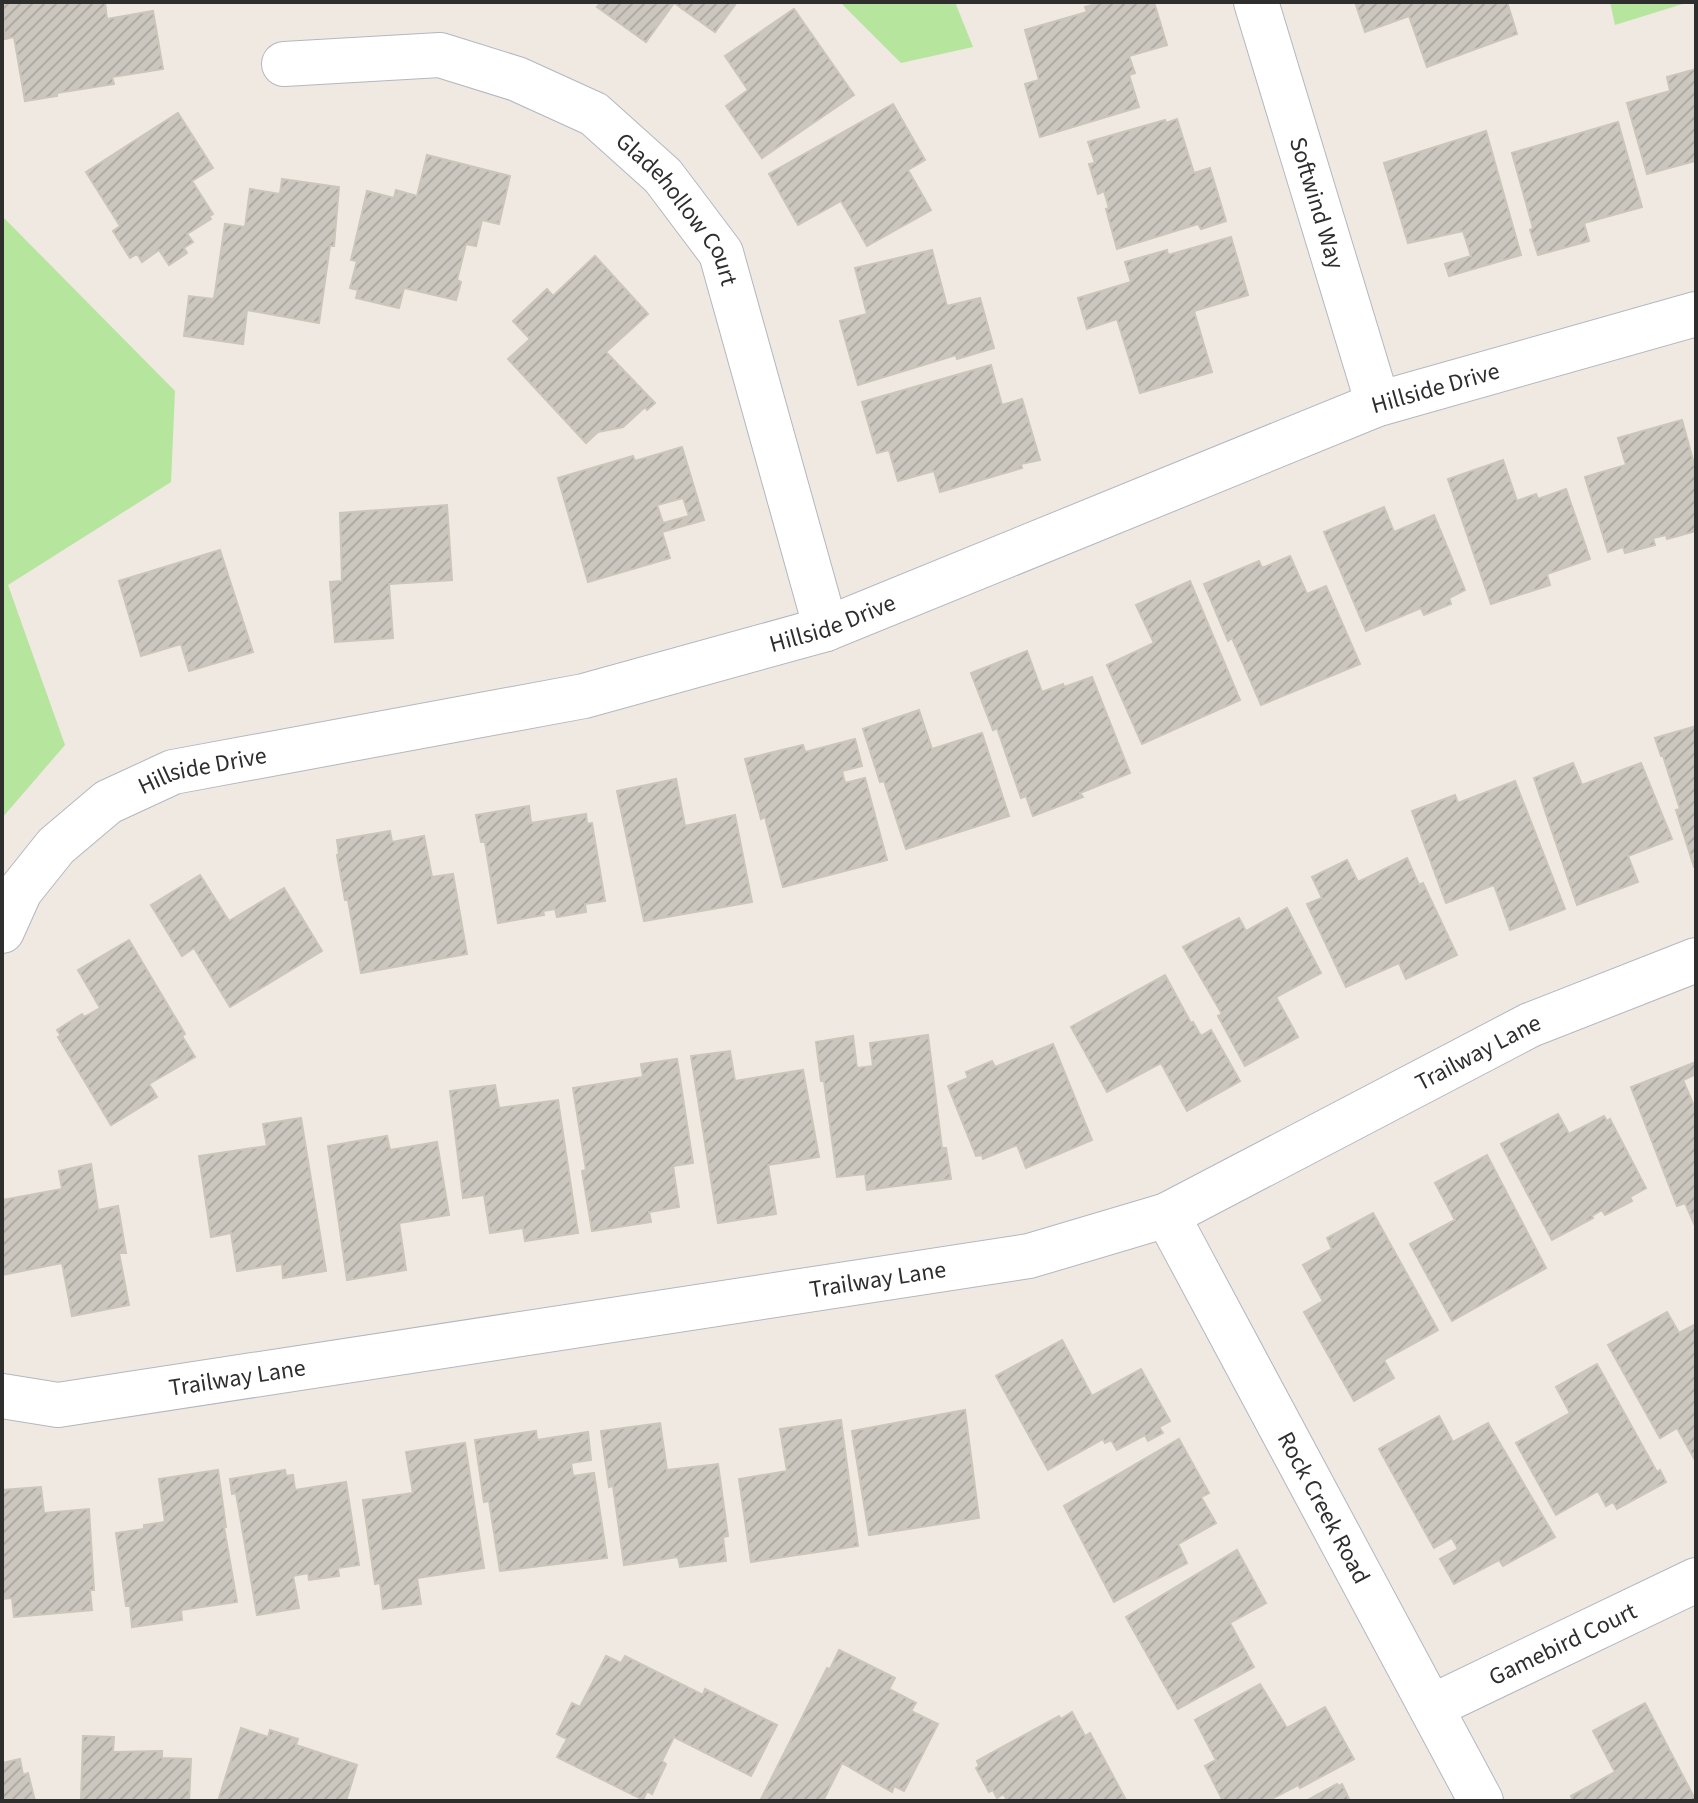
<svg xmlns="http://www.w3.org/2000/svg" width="1698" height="1803" font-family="'Source Sans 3',sans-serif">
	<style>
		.grass { fill: #b6e59e }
		.building { fill: url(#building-hatch); stroke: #cbc5ba; stroke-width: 2; fill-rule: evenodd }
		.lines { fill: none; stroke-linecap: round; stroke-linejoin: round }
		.minor-casing { stroke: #b4b7c1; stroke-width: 46 }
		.minor { stroke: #fff; stroke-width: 44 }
		.labels { text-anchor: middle; stroke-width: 6; stroke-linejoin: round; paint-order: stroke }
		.street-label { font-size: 24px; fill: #2e2e2e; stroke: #fff }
	</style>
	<defs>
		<pattern id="building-hatch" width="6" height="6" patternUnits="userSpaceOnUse" patternTransform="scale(2)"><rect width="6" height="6" fill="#cbc7bf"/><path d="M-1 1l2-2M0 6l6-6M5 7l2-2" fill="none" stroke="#afaba4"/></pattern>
	</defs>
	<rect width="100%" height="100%" fill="#efe9e1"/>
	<g class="grass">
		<path d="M840,2H955L973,47L901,63Z"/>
		<path d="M1610,2H1689L1615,25Z"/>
		<path d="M2,216L175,391L171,482L8,585L65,745L2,818Z"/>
	</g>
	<g class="building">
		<path d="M2,2H105L107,19L153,11L163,69L112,77L114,84L57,93V96L25,101L14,37L5,39Z"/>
		<path d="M601,2H737L715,32L674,3L646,42L597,7Z"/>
		<path d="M1103,2H1154L1167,45L1129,56L1135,73L1129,75L1139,107L1040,137L1025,84L1039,80L1025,30L1087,12L1085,7Z"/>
		<path d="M1355,2H1507L1517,34L1427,67L1409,16L1365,32Z"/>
		<path d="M794,9L854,95L762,158L726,106L748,90L725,56Z"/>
		<path d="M1696,69V165L1695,161L1647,174L1627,103L1670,91L1667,77Z"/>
		<path d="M893,104L925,160L908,170L931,210L867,246L841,201L798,225L769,174Z"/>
		<path d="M178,113L213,168L192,181L213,214L209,216L211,219L187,234L193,242L184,248L187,253L169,265L159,250L142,262L137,254L130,258L113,231L120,226L86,172Z"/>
		<path d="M1177,119L1194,173L1210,168L1226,221L1201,229L1198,224L1117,249L1106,209L1109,208L1104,191L1098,194L1089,164L1095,163L1088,142L1165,120L1166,123Z"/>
		<path d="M1618,122L1642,207L1584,223L1589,241L1538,255L1530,230L1533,228L1512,153Z"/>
		<path d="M1486,131L1521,255L1449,276L1445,264L1471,256L1463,231L1408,243L1384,163Z"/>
		<path d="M427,155L510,176L499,224L482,220L476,246L466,244L457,280L461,282L456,300L404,288L399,308L356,298L358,290L350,288L357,261L351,260L367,191L394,198L396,190L417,196Z"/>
		<path d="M282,179L339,187L334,246H330L319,323L247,310L243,344L184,336L189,296L214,299L225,224L245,227L250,189L280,194Z"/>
		<path d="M1231,237L1248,295L1194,311L1212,372L1140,393L1117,319L1087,329L1078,298L1131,282L1125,262L1167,250L1168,255Z"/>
		<path d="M932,250L947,306L980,298L994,348L957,359L956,355L858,385L840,321L867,314L855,268Z"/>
		<path d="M595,256L648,314L606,352L655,403L647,410L645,407L623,427L598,432L586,443L508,359L530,339L513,321L547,289L553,296Z"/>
		<path d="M991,365L1002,405L1022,399L1040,460L1021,464L1022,468L940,492L934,471L898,481L889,450L877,453L862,402Z"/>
		<path d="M1682,420L1696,471V531L1667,539L1666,535L1653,538L1655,545L1625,553L1623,547L1608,552L1585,477L1626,465L1618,438Z"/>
		<path d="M682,447L704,520L662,532L670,558L588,582L558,478L633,456L635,461ZM683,498L689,516L663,523L657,505Z"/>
		<path d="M1503,460L1517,501L1536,494L1538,499L1566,489L1590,559L1547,574L1550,585L1491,604L1448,479Z"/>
		<path d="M447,505L452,580L389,584L393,638L335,642L330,582L342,581L340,513Z"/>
		<path d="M1384,507L1394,532L1434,515L1465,590L1449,598L1451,604L1424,615L1421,608L1366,631L1324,532Z"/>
		<path d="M220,550L253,652L189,671L181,644L141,656L119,581Z"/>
		<path d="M1290,556L1307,594L1326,586L1360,664L1261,705L1232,638L1228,641L1204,584L1259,561L1262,568Z"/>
		<path d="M1190,581L1240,700L1142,744L1107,665L1154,643L1136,605Z"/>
		<path d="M1027,651L1042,692L1063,684L1064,687L1092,677L1130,773L1080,793L1083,797L1033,816L1026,796L1021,798L997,728L993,730L971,673Z"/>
		<path d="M919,710L932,749L982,733L1009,816L906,849L884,781L880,782L863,729Z"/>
		<path d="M1696,726V867H1694L1676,810L1680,809L1663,756H1661L1655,738Z"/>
		<path d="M855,739L862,766L842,771L845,783L865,778L887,860L783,887L765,817L761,819L745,759L803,745L805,752Z"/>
		<path d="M1573,763L1582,785L1641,763L1672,839L1628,856L1638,882L1577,905L1534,778Z"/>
		<path d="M676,779L685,826L735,815L752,902L644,921L617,791Z"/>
		<path d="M1515,781L1565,909L1510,930L1494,885L1446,903L1412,811L1455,795L1458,803Z"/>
		<path d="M529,806L531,823L586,814L587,824L592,823L605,901L585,904L586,912L557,917L555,909L543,911L544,915L498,923L485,842H481L476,815Z"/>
		<path d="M390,831L392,842L424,836L432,877L453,874L467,954L361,973L348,900H345L337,855L339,854L337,840Z"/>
		<path d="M1407,858L1419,885L1423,883L1457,955L1406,979L1399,963L1346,987L1307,904L1322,898L1312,877L1347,860L1358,882Z"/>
		<path d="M200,875L229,921L284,888L322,951L230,1007L194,948L182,956L151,905Z"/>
		<path d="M1287,908L1321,973L1276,997L1298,1037L1245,1066L1218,1016L1222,1014L1183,947L1239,918L1246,931Z"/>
		<path d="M129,940L185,1034L182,1036L195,1057L149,1084L157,1097L111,1125L58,1037L61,1036L57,1030L82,1014L84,1017L100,1008L78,970Z"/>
		<path d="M1165,975L1191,1023L1193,1022L1201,1036L1211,1030L1240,1081L1187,1111L1161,1063L1107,1092L1071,1027Z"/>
		<path d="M928,1035L942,1148H946L951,1179L867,1190L865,1174L837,1177L824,1081H821L816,1042L853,1036L857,1068L873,1066L870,1043Z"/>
		<path d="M1053,1044L1092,1140L1026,1168L1017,1145L983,1159L982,1155L976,1156L948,1086L968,1078L966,1072L992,1061L995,1067Z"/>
		<path d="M730,1051L735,1081L803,1070L819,1157L768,1165L776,1214L718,1223L691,1056Z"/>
		<path d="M677,1059L693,1163L673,1166L679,1207L649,1212L651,1222L592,1231L582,1171L586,1170L573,1088L643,1077L641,1064Z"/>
		<path d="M1696,1062V1074L1683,1080L1694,1106L1696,1105V1228L1685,1203L1677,1206L1631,1087Z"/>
		<path d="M495,1085L499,1108L558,1100L578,1233L525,1241L523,1228L490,1233L484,1195L463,1198L450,1091Z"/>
		<path d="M1558,1114L1569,1134L1604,1116L1607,1121L1610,1119L1646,1188L1630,1197L1632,1201L1605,1215L1602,1210L1592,1216L1593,1218L1552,1240L1501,1144Z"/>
		<path d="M301,1118L326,1271L283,1278L282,1264L237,1271L231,1233L211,1237L199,1156L267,1146L263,1124Z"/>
		<path d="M387,1136L390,1150L437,1142L449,1215L399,1223L406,1270L347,1280L328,1146Z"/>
		<path d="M1487,1155L1546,1268L1452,1321L1410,1244L1455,1220L1435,1183Z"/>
		<path d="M91,1164L98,1210L118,1206L126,1253H119L129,1305L72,1316L62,1263L2,1275V1200L62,1189L59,1171Z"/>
		<path d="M1373,1213L1438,1330L1384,1360L1394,1378L1354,1401L1304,1312L1323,1301L1303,1265L1332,1249L1327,1238Z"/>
		<path d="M1667,1312L1679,1333L1696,1324V1462L1677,1428L1660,1438L1608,1345Z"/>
		<path d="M1062,1340L1092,1396L1141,1369L1170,1421L1159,1427L1163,1433L1148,1441L1145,1435L1117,1450L1111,1440L1105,1443L1103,1439L1048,1470L996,1376Z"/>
		<path d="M1597,1364L1657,1472L1660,1470L1666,1482L1617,1509L1613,1502L1606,1506L1598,1491L1556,1515L1516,1443L1570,1413L1556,1387Z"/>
		<path d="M965,1410L979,1518L869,1535L852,1431Z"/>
		<path d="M1439,1416L1453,1442L1488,1423L1555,1537L1503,1566L1499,1560L1454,1584L1440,1559L1458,1549L1452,1538L1434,1548L1379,1449Z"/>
		<path d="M841,1420L858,1546L751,1562L739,1479L787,1471L780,1429Z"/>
		<path d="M660,1423L667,1470L718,1464L728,1536L723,1537L726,1561L680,1567L678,1557L624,1565L613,1486L609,1487L601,1431Z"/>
		<path d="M536,1431L537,1440L588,1432L591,1460L571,1463L573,1476L594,1473L607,1558L500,1571L489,1501L484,1502L475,1440Z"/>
		<path d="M1179,1439L1209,1493L1201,1497L1216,1523L1178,1544L1187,1563L1114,1602L1064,1506Z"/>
		<path d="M465,1443L484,1568L417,1578L421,1604L383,1609L380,1583L375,1584L363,1500L413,1493L406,1452Z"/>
		<path d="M218,1470L226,1527H224L237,1602L181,1610L182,1620L132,1627L130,1606H126L116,1533L144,1529V1525L165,1522L159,1479Z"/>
		<path d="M285,1470L286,1476L293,1475L295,1490L346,1482L359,1565L338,1568L339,1576L309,1580L308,1573L293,1576L299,1608L257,1615L236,1493L232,1494L230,1479Z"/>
		<path d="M41,1487L44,1513L89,1509L94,1590H90L92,1610L14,1617L12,1598L2,1599V1490Z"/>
		<path d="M1237,1550L1266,1603L1230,1623L1254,1667L1178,1709L1126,1617Z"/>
		<path d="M839,1650L895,1678L889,1689L916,1703L911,1711L938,1724L904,1791L894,1786L892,1792L842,1763L823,1801H760L827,1668L830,1669Z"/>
		<path d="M606,1656L621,1663L625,1656L703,1695L705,1689L777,1725L751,1776L674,1737L662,1761L666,1764L652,1794L647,1791L643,1800L557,1757L567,1739L557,1734L572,1703L580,1707Z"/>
		<path d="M1260,1684L1287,1728L1325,1707L1354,1759L1300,1788L1298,1785L1268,1801H1223L1205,1766L1216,1760L1195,1720Z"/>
		<path d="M1645,1703L1696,1801H1573L1571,1796L1615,1772L1593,1731Z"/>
		<path d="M1072,1712L1085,1736L1090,1733L1126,1800L1007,1801L1004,1794L997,1798L993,1790L989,1792L976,1768L979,1766L977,1761L1059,1716L1061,1719Z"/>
		<path d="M241,1728L268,1737L270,1730L298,1739L296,1745L357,1765L346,1801H218Z"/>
		<path d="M83,1736L114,1737L113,1752L162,1751V1758L191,1759L189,1801H81Z"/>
		<path d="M20,1759L23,1775L28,1773L35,1801H2V1763Z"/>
		<path d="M1337,1784L1339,1786L1342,1784L1350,1801H1306Z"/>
	</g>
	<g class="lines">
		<g class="minor-casing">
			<g id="minor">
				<path id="s1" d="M1256,2L1378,404"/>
				<path id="s2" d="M284,64L440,55L517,79L594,114L663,176L721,253L826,629"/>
				<path id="s3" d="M2,931L20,891L56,846L108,802L173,772L584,696L826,629L1378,404L1696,314"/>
				<path id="s4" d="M1167,1215L1481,1801"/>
				<path id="s5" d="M2,1396L58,1405L1029,1256L1167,1215L1530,1025L1696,960"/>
				<path id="s6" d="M1431,1707L1696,1580"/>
			</g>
		</g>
		<use href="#minor" class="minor"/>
	</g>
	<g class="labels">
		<g class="street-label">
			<text dy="8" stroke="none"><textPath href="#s1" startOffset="210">Softwind Way</textPath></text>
			<text dy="8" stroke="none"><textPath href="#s2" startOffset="450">Gladehollow Court</textPath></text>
			<text dy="8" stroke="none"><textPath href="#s3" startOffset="1566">Hillside Drive</textPath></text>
			<text dy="8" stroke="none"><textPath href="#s3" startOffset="918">Hillside Drive</textPath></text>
			<text dy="8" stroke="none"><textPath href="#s3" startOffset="270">Hillside Drive</textPath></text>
			<text dy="8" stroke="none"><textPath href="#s5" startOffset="1534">Trailway Lane</textPath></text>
			<text dy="8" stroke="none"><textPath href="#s5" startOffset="886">Trailway Lane</textPath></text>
			<text dy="8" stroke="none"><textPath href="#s5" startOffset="238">Trailway Lane</textPath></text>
			<text dy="8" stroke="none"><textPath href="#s4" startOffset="332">Rock Creek Road</textPath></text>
			<text dy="8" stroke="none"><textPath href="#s6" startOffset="146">Gamebird Court</textPath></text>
		</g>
	</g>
	<rect width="1698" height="1803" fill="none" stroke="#2e2e2e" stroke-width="8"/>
</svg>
